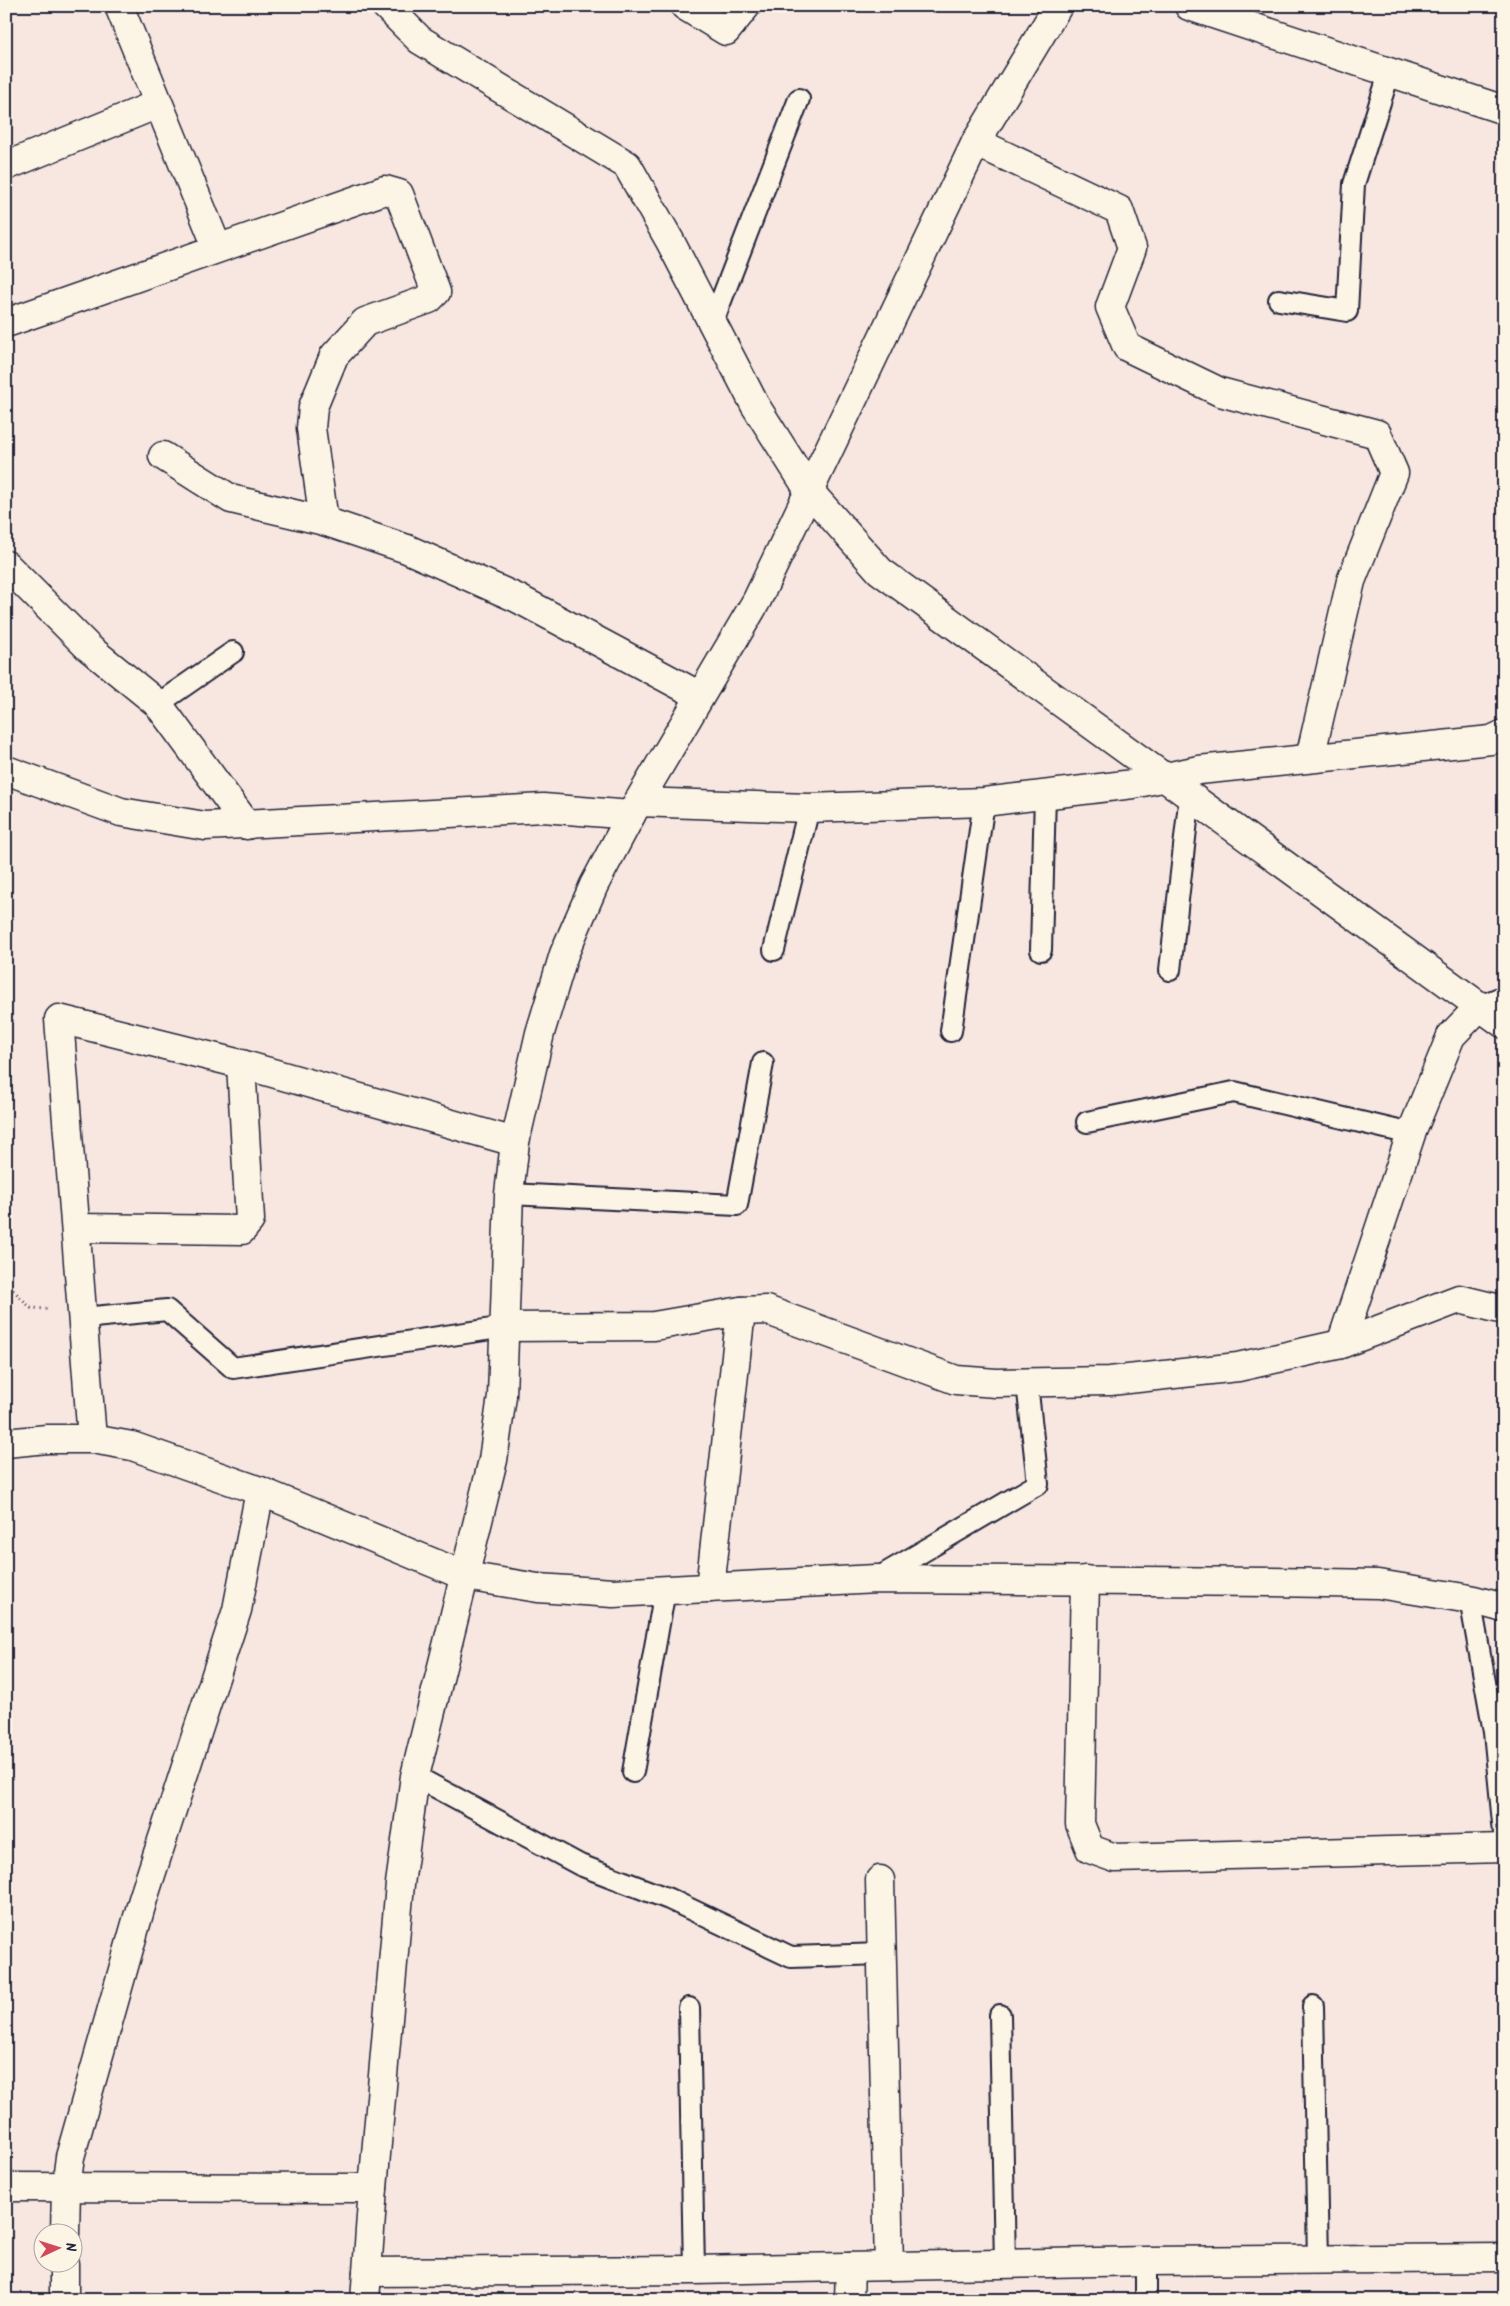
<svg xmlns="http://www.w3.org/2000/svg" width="1510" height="2306" font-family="Kalam,sans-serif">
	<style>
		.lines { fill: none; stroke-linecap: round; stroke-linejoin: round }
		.lane-casing { stroke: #22223b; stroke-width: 24 }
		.street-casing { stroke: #22223b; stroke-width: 31 }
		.path { stroke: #22223b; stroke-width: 3; stroke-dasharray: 1 4; stroke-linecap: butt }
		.lane { stroke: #fcf5e5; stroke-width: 20 }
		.street { stroke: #fcf5e5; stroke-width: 28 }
	</style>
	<rect width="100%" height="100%" fill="#f7e7e0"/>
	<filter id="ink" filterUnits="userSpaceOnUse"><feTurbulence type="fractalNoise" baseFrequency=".02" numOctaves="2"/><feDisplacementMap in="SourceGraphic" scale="10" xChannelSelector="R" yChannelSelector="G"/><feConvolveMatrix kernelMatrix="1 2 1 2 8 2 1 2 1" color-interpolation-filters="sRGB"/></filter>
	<g filter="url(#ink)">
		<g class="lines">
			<g class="lane-casing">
				<g id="lane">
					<path d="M1279,300L1347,311L1354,184L1389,74"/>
					<path d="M712,324L799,99"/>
					<path d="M158,704L233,652"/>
					<path d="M774,950L809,808"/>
					<path d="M1041,950L1045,794"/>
					<path d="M1170,970L1190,794"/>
					<path d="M1480,1006L1504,996"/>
					<path d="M951,1031L984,802"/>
					<path d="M1087,1122L1234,1092L1411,1134"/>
					<path d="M509,1194L737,1205L763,1063"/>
					<path d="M83,1318L167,1310L233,1368L505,1327"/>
					<path d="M876,1579L1038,1484L1027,1383"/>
					<path d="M1470,1599L1494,1732L1504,1833"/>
					<path d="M633,1772L665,1590"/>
					<path d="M415,1776L580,1865L669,1899L791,1957L882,1954"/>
					<path d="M1313,2006L1318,2260"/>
					<path d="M689,2008L694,2270"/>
					<path d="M1000,2015L1005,2264"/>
					<path d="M1146,2261V2300"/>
				</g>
			</g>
			<g class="street-casing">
				<g id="street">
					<path d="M119,6L217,247"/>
					<path d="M386,6L420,40L627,165L670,241L755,405L810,492L880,571L1504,1024"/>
					<path d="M685,6L726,31L746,6"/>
					<path d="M1189,6L1504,110"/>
					<path d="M976,142L1119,210L1132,248L1110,307L1127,347L1220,392L1377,434L1394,473L1351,581L1310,758"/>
					<path d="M6,166L158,104"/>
					<path d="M6,323L385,190L399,194L436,292L429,299L365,322L334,356L313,407L311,428L324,521"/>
					<path d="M163,456L231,499L324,521L407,549L517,598L700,696"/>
					<path d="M6,565L89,648L158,704L247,825"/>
					<path d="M6,770L121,812L205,826L543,808L631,815"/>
					<path d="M638,802L809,808L984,802L1133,784L1199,770L1491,740L1504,734"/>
					<path d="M76,1228L242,1230L250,1220L241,1064"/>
					<path d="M505,1327L654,1326L741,1311L766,1310L956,1380L996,1383L1110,1381L1238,1367L1341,1344L1459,1299L1504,1310"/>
					<path d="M1341,1344L1411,1134L1451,1036L1480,1006"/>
					<path d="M92,1439L59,1019L241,1064L515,1142"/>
					<path d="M6,1443L47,1439H92L132,1446L260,1491L465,1576L538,1588L613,1593L876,1579L1272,1582L1378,1584L1470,1599L1504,1608"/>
					<path d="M1085,1580L1080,1824L1090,1849L1115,1858L1504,1848"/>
					<path d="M710,1588L741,1311"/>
					<path d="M880,1880L889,2266"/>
					<path d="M6,2187L373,2188"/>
					<path d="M65,2234L66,2188L70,2157L143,1899L237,1610L260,1491"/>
					<path d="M367,2272L694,2270L1146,2261L1504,2258"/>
					<path d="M64,2300V2264"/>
					<path d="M365,2300L373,2188L400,1884L415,1776L493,1460L502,1396L509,1194L515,1142L540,1033L564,954L594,885L638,802L757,600L976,142L1058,6"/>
					<path d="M849,2300L850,2267"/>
				</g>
			</g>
			<path class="path" d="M6,1283L31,1308L47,1309"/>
			<use href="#lane" class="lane"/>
			<use href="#street" class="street"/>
		</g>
	</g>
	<rect width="1510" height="2306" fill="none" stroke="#fcf5e5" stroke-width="25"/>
	<rect x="12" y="12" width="1485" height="2281" fill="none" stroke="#22223b" stroke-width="2" filter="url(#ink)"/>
	<g transform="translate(58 2248) rotate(86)"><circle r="24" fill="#fcf5e5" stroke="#a5a1a1"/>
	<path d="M0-4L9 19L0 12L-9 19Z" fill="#d1495b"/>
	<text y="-8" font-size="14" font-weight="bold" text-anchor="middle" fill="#22223b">N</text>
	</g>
</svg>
